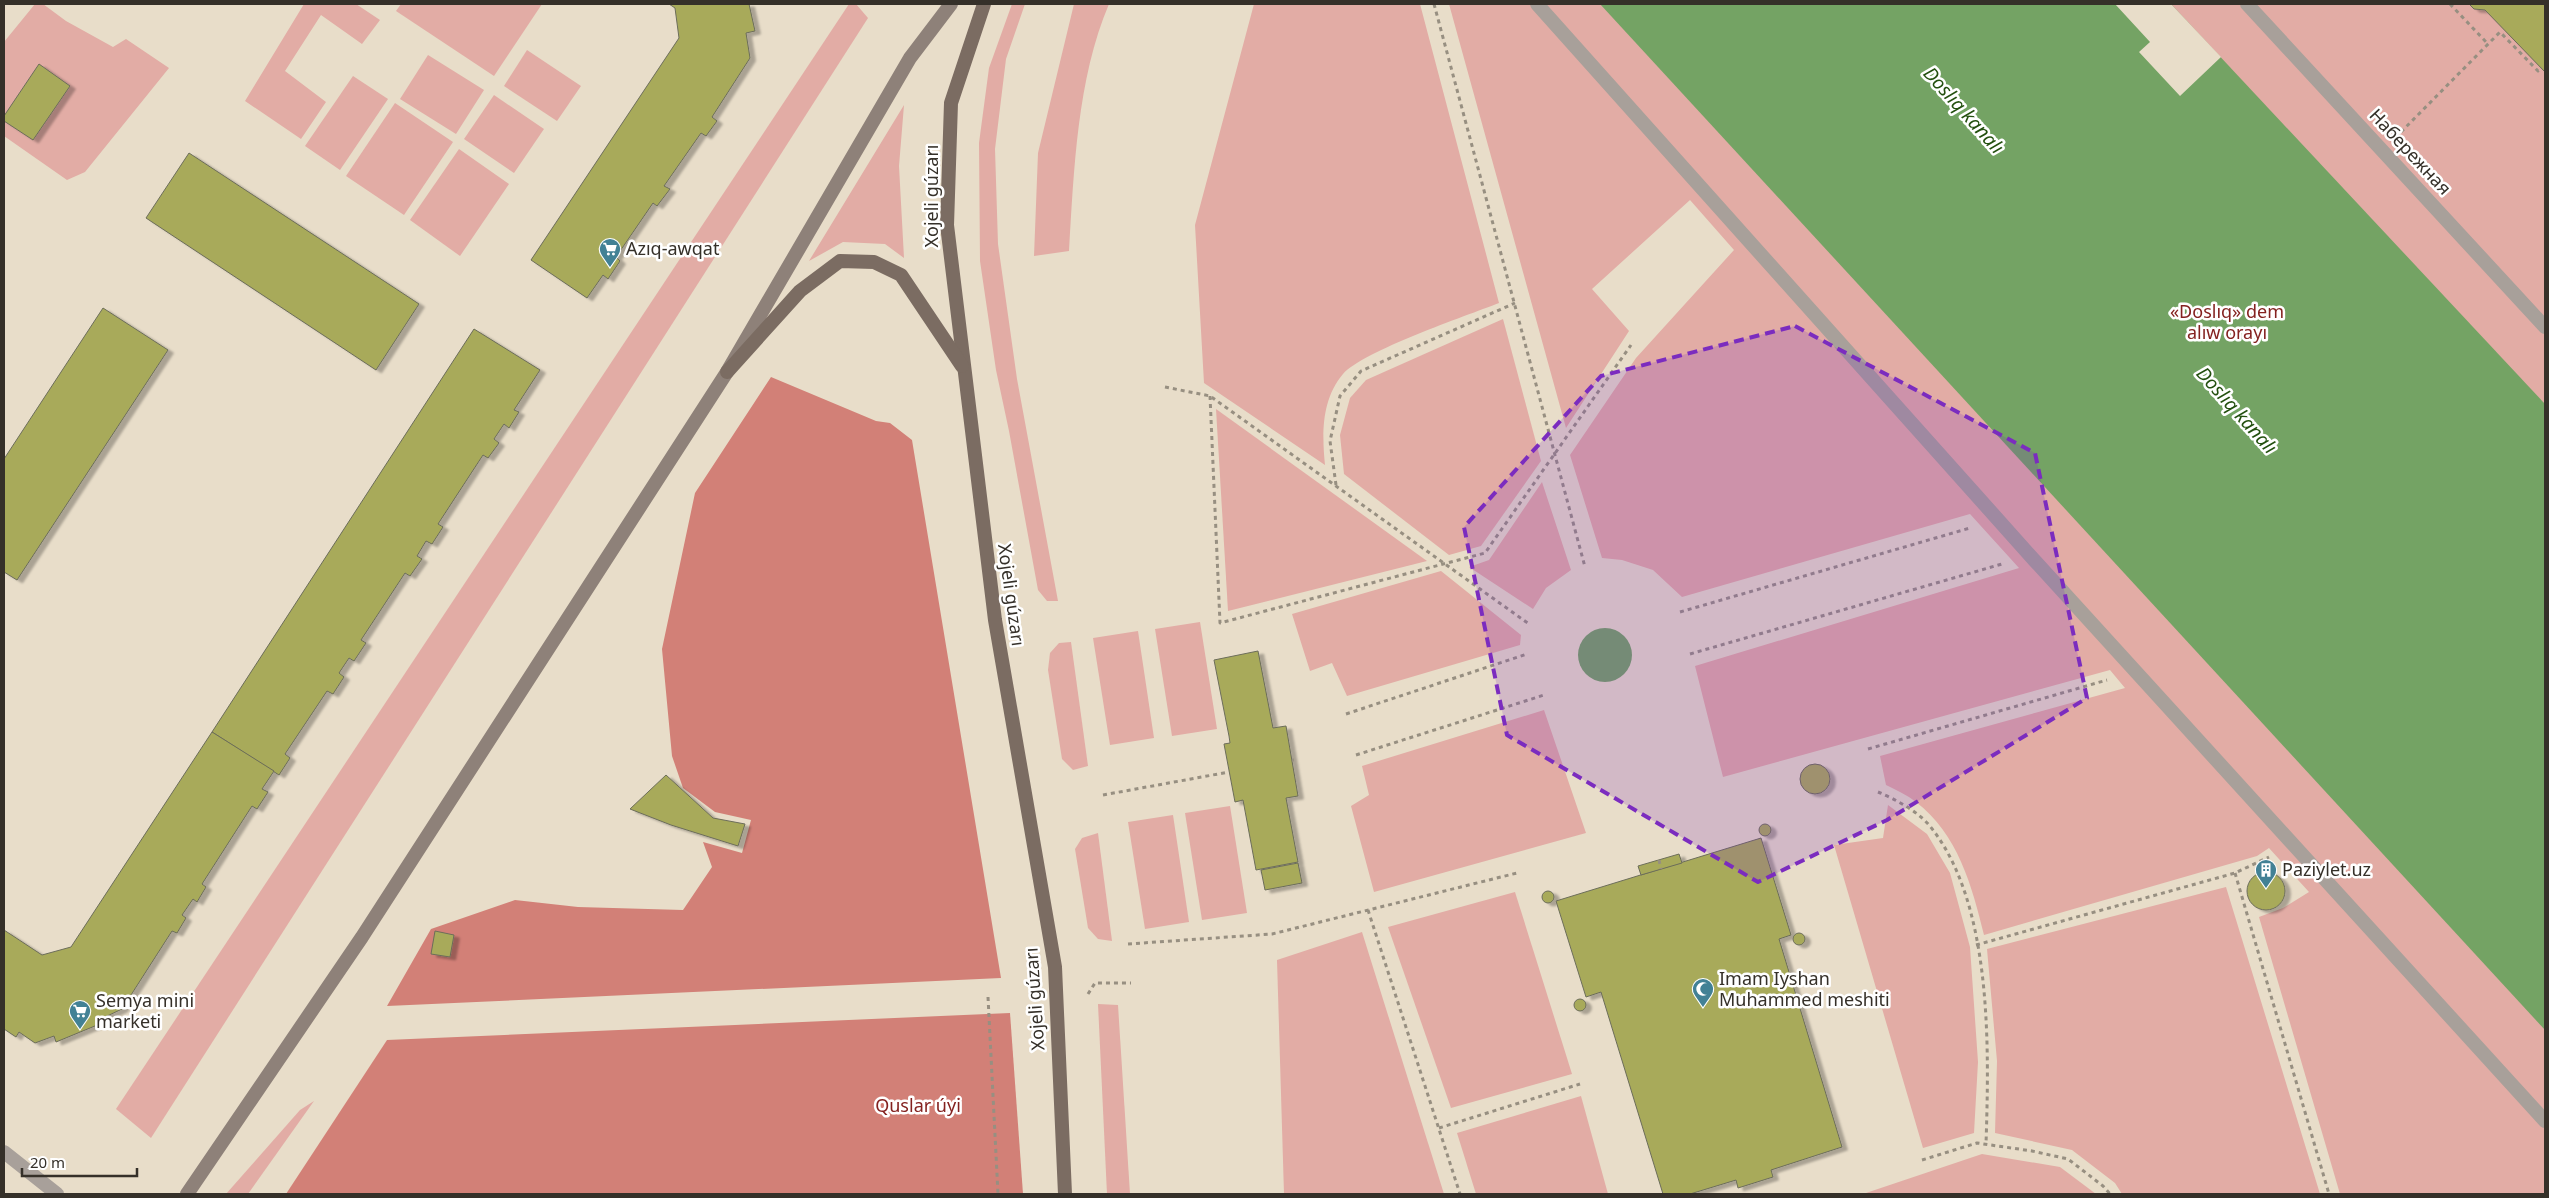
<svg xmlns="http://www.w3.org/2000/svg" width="2549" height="1198" font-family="'Noto Sans',sans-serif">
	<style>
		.green { fill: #e2aca5 }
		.forest { fill: #d28077 }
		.water { fill: #74a364 }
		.pier { fill: #e8ddc9 }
		.building { fill: #a8aa5a; stroke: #6c6d5a; filter: url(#shadow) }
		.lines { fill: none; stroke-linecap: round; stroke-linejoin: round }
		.path { stroke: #978f81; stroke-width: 3; stroke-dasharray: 4 4; stroke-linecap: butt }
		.pedestrian { stroke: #a8a09a; stroke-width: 14 }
		.minor { stroke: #a8a09a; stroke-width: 14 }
		.secondary { stroke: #8e8179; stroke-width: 14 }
		.primary { stroke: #7b6c62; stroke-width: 14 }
		.marked { fill: #7b2cbf; fill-opacity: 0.2; stroke: #7b2cbf; stroke-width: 4; stroke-dasharray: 10 6; stroke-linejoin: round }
		.labels { text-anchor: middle; stroke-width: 5; stroke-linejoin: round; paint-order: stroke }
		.street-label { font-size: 18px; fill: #353029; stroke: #fff }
		.poi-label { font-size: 18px; fill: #353029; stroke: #fff; text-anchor: start }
		.park-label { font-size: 18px; fill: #842220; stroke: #fff }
		.water-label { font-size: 19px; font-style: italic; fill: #23500f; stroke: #fff }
	</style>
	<defs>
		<filter id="shadow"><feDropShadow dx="5.5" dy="3" stdDeviation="1" flood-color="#0004"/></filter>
	</defs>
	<rect width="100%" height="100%" fill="#e8ddc9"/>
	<g class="green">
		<path d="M35,4H43L66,21L113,47L126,39L169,68L85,172L67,180L4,136V42Z"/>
		<path d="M304,4H356L380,20L362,44L321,15L285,71L326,102L301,139L245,101Z"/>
		<path d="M401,4H542L494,76L396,11Z"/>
		<path d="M849,4H856L868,18L151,1138L116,1109Z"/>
		<path d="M1012,4H1025L1006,59L995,149L998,244L1017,379L1058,601H1047L1038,590L1009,431L996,370L980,261L979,143L989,68Z"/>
		<path d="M1074,4H1109C1077,79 1074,170 1069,251L1034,256L1038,153Z"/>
		<path d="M1254,4H1420L1499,303C1466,316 1363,351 1343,374C1321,400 1322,435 1325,465L1204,383L1195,225Z"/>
		<path d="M1449,4H2545V1194H2340L2259,917L2283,908L2309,892L2269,848L2257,856L1984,935C1972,886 1958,834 1916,802C1907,795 1896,790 1886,785L1880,756L2125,688L2110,670L1723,777L1695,666L2019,568L1970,514L1682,597L1653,570L1622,560L1602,558L1570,455L1636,358L1734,250L1690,200L1592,289L1629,331L1566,428Z"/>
		<path d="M527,50L581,86L557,121L504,86Z"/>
		<path d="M428,55L484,90L456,134L400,99Z"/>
		<path d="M353,76L388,99L340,170L305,146Z"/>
		<path d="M494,95L544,129L514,173L464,139Z"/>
		<path d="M395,103L453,142L404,215L346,176Z"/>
		<path d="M904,105L899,166L904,258L885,244L843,242L809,261Z"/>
		<path d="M459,149L509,184L460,256L410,220Z"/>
		<path d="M1503,319L1541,461L1481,546L1449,555L1344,474L1340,435L1350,398L1366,380Z"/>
		<path d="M1216,409L1427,561L1228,611Z"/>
		<path d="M1542,482L1571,570L1546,588L1533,609L1469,567L1489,560Z"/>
		<path d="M1441,571L1521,635L1520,645L1347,696L1332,663L1310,671L1292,614Z"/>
		<path d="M1200,622L1217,729L1172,736L1155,629Z"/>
		<path d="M1138,631L1154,738L1110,745L1093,638Z"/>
		<path d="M1071,642L1088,766L1073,770L1062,759L1048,670L1050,653L1059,643Z"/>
		<path d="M1544,710L1586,833L1374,892L1351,806L1369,795L1362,766Z"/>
		<path d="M1888,805L1927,834L1950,873L1970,947L1978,1062L1974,1133L1923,1148L1834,845L1883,838Z"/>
		<path d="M1230,806L1247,913L1202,920L1185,813Z"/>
		<path d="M1173,815L1189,922L1145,929L1128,822Z"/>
		<path d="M1098,833L1112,941L1098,939L1088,928L1075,849L1082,838Z"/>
		<path d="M2226,887L2320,1194H2122L2115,1183L2072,1150L1995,1133L1997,1061L1987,949Z"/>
		<path d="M1515,892L1572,1074L1451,1108L1388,927Z"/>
		<path d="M1362,932L1444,1194H1284L1277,960Z"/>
		<path d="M1098,1004L1118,1005L1130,1194H1107Z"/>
		<path d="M1581,1096L1608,1194H1476L1457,1133Z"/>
		<path d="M314,1101L248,1194H226L300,1110Z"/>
		<path d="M1982,1154L2060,1167L2096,1194H1863Z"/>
	</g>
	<g class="forest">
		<path d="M771,377L876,421L890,423L912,440L1001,978L387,1006L431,929L515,900L578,907L683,910L712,867L703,842L742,853L751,820L715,812L683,788L672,756L662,649L695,493Z"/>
		<path d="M1010,1013L1023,1194H286L387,1040Z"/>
	</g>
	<g class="water">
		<path d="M1600,4H2171L2545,404V1030Z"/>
		<circle cx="1605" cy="655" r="27"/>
	</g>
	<path class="pier" d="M2115,4H2171L2221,57L2180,96L2139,52L2150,42Z"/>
	<g class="building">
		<path d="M669,4H749L755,31L746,33L750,58L712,117L717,121L706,136L701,133L664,186L670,189L657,206L653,203L616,257L620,261L608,279L603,275L587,298L531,260L679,38L675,8Z"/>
		<path d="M2469,4H2545V72L2485,10L2474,9Z"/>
		<path d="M39,64L70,86L33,140L4,121V116Z"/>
		<path d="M189,153L419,304L376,370L146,218Z"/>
		<path d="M103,308L168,350L17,580L4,572V459Z"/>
		<path d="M474,329L540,370L514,410L519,412L509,428L504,424L494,439L499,443L488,458L483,455L438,524L443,527L432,544L426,541L417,556L422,559L410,576L405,573L361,640L366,643L354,661L349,658L339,673L344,677L333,694L327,691L285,754L290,758L279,775L212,732Z"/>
		<path d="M1258,651L1273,728L1286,726L1298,796L1286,798L1298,862L1256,870L1243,800L1235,802L1224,744L1230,743L1229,736L1214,660Z"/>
		<path d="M212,732L274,771L262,789L268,792L257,809L252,806L202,884L206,887L197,902L193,899L182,915L186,918L177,933L172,931L122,1009L105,1017L107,1021L56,1042L54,1036L35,1043L19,1032L16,1037L4,1029V930L42,955L71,947Z"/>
		<circle cx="1815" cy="779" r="15"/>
		<path d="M666,775L713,818L745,824L738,846L671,825L630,809Z"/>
		<circle cx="1765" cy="830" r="6"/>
		<path d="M1761,838L1791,935L1779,939L1842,1147L1771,1170L1773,1177L1738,1188L1736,1180L1690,1194H1663L1601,992L1586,997L1556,901Z"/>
		<path d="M1679,854L1682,863L1641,875L1638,866Z"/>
		<path d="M1298,863L1302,883L1265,890L1261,870Z"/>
		<circle cx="2266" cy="891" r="19"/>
		<circle cx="1548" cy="897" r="6"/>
		<path d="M435,931L454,935L450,957L431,954Z"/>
		<circle cx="1799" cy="939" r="6"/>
		<circle cx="1580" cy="1005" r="6"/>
	</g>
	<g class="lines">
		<g class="path">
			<path d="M1434,4L1585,567"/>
			<path d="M2450,4L2488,44"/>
			<path d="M2401,132L2500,32L2538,71L2542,68"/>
			<path d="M1165,387L1210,396L1529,624"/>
			<path d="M1210,396L1220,623L1485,553L1631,345"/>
			<path d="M1336,485L1330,441L1340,396L1361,371L1515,303"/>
			<path d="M1680,612L1970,528"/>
			<path d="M1690,654L2002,564"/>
			<path d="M1346,714L1527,654"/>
			<path d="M1868,749L2107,680"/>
			<path d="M1356,755L1544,695"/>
			<path d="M1292,760H1294"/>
			<path d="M1878,792C1895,799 1917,811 1929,825C1993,902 1989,1049 1986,1144"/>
			<path d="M1103,795L1229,772"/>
			<path d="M1659,860L1661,869"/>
			<path d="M2235,873L2329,1194"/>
			<path d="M1368,910L1460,1194"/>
			<path d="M1128,944L1272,934L1517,873"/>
			<path d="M1976,945L2235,873L2269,857"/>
			<path d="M1088,994L1095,983H1131"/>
			<path d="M988,997L998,1194"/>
			<path d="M1439,1128L1580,1084"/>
			<path d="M1922,1160L1977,1143L2032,1151L2068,1159L2103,1186L2110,1194"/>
		</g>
		<g class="pedestrian">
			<path d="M1537,4L2035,561L2545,1121"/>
			<path d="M2247,4L2545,327"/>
		</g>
		<path class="minor" d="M4,1152L57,1194"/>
		<path class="secondary" d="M187,1194L362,937L727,372L910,58L951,4"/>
		<g class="primary">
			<path d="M984,4L951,103L947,225L995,620L1055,967L1065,1194"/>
			<path d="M727,372L800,291L840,261L874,262L901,275L962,366"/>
		</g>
	</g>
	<path class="marked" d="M1795,326L2035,453L2087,698L1887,820L1758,882L1507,735L1464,527L1601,376Z"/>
	<defs>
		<g id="supermarket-pin" transform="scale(1.125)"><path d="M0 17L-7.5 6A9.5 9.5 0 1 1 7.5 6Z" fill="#428195" stroke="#fff"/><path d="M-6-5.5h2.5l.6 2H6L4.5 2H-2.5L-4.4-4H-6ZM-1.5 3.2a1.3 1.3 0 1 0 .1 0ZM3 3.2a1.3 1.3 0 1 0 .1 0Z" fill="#fff"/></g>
		<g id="building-pin" transform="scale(1.125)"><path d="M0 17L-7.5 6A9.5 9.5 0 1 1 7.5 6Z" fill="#428195" stroke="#fff"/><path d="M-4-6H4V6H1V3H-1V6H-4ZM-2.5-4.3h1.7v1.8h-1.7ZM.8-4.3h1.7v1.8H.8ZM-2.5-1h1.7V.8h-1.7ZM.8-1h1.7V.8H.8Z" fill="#fff"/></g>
		<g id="mosque-pin" transform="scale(1.125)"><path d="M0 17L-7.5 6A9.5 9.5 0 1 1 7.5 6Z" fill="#428195" stroke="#fff"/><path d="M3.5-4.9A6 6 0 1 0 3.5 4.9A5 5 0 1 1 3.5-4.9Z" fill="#fff"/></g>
	</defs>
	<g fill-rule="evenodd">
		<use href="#supermarket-pin" x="610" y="249"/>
		<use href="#building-pin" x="2266" y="870"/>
		<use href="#mosque-pin" x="1703" y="989"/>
		<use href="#supermarket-pin" x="80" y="1011"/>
	</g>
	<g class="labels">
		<g class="street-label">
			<text transform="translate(2410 152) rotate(47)" y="6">Набережная</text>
			<text transform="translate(932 196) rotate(-90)" y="6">Xojeli gúzarı</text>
			<text transform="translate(1011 595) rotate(82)" y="6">Xojeli gúzarı</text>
			<text transform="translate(1035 999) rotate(-94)" y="6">Xojeli gúzarı</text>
		</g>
		<g class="poi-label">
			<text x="626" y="255">Azıq-awqat</text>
			<text x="2282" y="876">Paziylet.uz</text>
			<text x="1719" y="985">Imam Iyshan<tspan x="1719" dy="21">Muhammed meshiti</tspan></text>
			<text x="96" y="1007">Semya mini<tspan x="96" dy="21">marketi</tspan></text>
		</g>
		<g class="park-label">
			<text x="2227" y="318">«Doslıq» dem<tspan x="2227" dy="21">alıw orayı</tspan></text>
			<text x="918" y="1112">Quslar úyi</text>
		</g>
		<g class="water-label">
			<text transform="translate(1964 110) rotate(48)" y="7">Doslıq kanalı</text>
			<text transform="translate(2237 410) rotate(48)" y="7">Doslıq kanalı</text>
		</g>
	</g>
	<rect width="2549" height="1198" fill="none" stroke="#353029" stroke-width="10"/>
	<path d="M22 1168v8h115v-8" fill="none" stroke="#353029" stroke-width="2.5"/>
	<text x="30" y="1168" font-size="15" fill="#353029" stroke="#ffffff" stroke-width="4" paint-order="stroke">20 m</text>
</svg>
